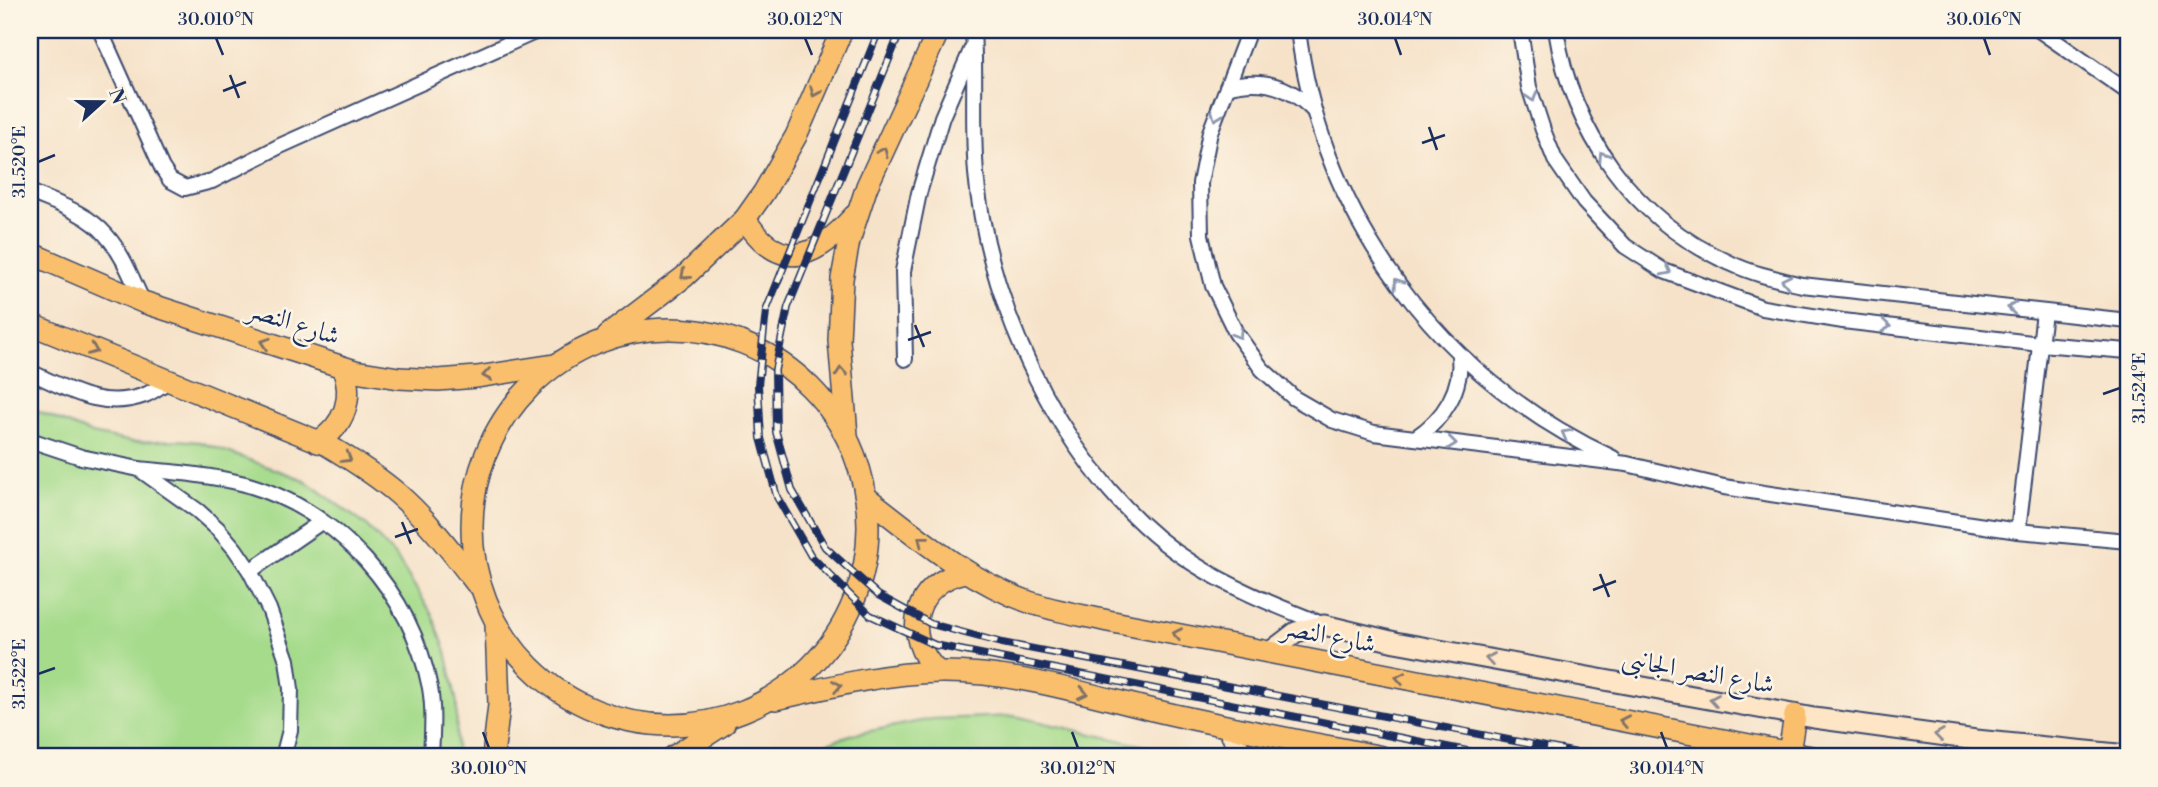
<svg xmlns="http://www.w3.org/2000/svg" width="2158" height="787" font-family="'Libre Bodoni',Amiri,serif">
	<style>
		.green { fill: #a6db8c; stroke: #608575; stroke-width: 2 }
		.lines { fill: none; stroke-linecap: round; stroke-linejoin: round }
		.street-casing { stroke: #3c4a6e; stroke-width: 18 }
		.secondary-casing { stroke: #3c4a6e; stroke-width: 23 }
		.primary-casing { stroke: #3c4a6e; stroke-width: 24 }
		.street { stroke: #fff; stroke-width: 14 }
		.secondary { stroke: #fde5c5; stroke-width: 19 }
		.primary { stroke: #f9bf6d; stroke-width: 21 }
		.rail-casing { stroke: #1b2f5e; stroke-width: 8 }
		.rail { stroke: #fcf5e5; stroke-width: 5; stroke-dasharray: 16; stroke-linecap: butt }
		.oneway { stroke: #7f7065 }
		.oneway2 { stroke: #8d97ae }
		.oneway3 { stroke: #8c8a92 }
		.ticks { fill: none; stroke: #1b2f5e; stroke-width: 2.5 }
		.labels { text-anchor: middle; stroke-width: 5; stroke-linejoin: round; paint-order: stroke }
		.street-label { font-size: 26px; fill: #1b2f5e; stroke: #fcf5e5 }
		.neatline { fill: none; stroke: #1b2f5e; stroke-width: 2.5 }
		.ticks-label { font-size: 18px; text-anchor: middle; fill: #1b2f5e }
	</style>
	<rect width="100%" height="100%" fill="#fcf5e5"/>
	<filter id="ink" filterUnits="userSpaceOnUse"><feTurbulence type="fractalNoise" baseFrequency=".0143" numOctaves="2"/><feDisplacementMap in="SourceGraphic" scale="14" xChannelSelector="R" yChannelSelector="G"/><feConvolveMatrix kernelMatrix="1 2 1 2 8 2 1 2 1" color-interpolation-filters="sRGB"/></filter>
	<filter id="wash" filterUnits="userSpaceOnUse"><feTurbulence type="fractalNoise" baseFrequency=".00686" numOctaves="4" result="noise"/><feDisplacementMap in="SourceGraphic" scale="28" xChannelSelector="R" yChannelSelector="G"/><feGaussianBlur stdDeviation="1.57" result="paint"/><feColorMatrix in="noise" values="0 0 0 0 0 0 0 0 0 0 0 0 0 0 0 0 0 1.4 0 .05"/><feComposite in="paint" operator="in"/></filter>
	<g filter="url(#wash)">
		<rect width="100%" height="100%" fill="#f6e2c9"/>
		<g class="green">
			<path d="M30,408L92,434L133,442L178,440L200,442L304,480L367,526L397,558L432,614L446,651L457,703L456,757H30Z"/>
			<path d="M1015,716L1191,757H789L850,735L931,719Z"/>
		</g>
	</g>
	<g filter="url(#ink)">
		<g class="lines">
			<g class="street-casing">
				<g id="street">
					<path d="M100,30L162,168L170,180L185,188L212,181L280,146L539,30"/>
					<path d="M973,30C976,77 972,126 976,173C988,314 1072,488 1194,564C1235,590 1280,607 1324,625"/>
					<path d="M1249,30L1210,132L1200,183L1201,235L1213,286L1236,333L1262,369L1294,398L1332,420L1374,433L1627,464L1724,487L2018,531L2128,541"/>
					<path d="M1298,30C1322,220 1440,378 1613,458"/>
					<path d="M1520,30L1529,87L1543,130L1555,160L1584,202L1625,246L1664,271L1763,308L1843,321L2040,344L2128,351"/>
					<path d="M1556,30C1572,132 1634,221 1730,263C1753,274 1777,279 1802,285L2128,321"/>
					<path d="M2039,30L2128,92"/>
					<path d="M1227,87C1261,77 1289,85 1313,110"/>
					<path d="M30,192C55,203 88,213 106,235C123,254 132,279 143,302"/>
					<path d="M905,359L903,271L919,193L942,117L972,48"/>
					<path d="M30,372C68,389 102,411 145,395C153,392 161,386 168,381"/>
					<path d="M1415,438C1444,419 1463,389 1459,354"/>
					<path d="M30,440L81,457L139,469L198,511L218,529L235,549L250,571L269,609L287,660L291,689L290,730L283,757"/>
					<path d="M139,469C174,472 210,475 245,484C339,511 411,592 430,688C434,711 432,734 431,757"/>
					<path d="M2018,531L2044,312"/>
					<path d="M250,571L321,522"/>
				</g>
			</g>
			<g class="secondary-casing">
				<g id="secondary">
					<path d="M1270,652L1296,632L1324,625L1395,642L1814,718L1976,740L2128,755"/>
					<path d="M1227,727L1237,746L1248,757"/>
				</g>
			</g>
			<g class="primary-casing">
				<g id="primary">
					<path d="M745,219C781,275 816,258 854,216"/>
					<path d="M30,253L143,302L355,371L399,378L438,380L477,377L554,365"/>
					<path d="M30,324L327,445C352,460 376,475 398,494C428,520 452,552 476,583"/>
					<circle cx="670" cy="527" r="198"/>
					<path d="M608,335L684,277L745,219L764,192L796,136L842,30"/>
					<path d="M847,435L839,340L842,279L849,241L867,186L939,30"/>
					<path d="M318,442C345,425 354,398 343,368"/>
					<path d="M866,497C917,536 967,580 1029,602C1054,611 1082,615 1108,621L1811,757"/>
					<path d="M938,672C900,636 914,582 966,572"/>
					<path d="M776,699C829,687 885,673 939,672C1012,671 1083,693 1153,710C1229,728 1306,742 1382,757"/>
					<path d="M1789,753L1795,715"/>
					<path d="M493,757L499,705L496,625"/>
					<path d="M673,757L724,724"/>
				</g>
			</g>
			<use href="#street" class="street"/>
			<use href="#secondary" class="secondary"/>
			<use href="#primary" class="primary"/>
			<g class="rail-casing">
				<g id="rail">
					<path d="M879,30L766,311L758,385L761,438L777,497L811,556L870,615L935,645L1497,757"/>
					<path d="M901,30L788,307L775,370L776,432L792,490L825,547L878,595L931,624L1002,643L1598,757"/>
				</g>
			</g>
			<use href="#rail" class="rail"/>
		</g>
		<defs><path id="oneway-chevron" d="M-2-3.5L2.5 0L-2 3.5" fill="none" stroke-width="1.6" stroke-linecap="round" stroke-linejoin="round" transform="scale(1.75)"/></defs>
		<g class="oneway">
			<use href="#oneway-chevron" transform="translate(815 92) rotate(113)"/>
			<use href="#oneway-chevron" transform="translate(883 152) rotate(-65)"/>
			<use href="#oneway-chevron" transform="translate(685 275) rotate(139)"/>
			<use href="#oneway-chevron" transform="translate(265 343) rotate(-162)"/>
			<use href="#oneway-chevron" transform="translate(93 350) rotate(22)"/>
			<use href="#oneway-chevron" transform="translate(841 372) rotate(-94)"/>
			<use href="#oneway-chevron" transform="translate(487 375) rotate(171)"/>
			<use href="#oneway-chevron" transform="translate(347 458) rotate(31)"/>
			<use href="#oneway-chevron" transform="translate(922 540) rotate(-142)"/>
			<use href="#oneway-chevron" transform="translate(1177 634) rotate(-169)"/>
			<use href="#oneway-chevron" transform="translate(1400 678) rotate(-169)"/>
			<use href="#oneway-chevron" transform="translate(837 686) rotate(-10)"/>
			<use href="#oneway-chevron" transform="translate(1083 693) rotate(13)"/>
			<use href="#oneway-chevron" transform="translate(1624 721) rotate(-169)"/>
		</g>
		<g class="oneway2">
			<use href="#oneway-chevron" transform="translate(1532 97) rotate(72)"/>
			<use href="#oneway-chevron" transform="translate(1216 116) rotate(111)"/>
			<use href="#oneway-chevron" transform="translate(1603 156) rotate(-123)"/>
			<use href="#oneway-chevron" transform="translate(1667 271) rotate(26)"/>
			<use href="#oneway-chevron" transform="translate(1786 281) rotate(-167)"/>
			<use href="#oneway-chevron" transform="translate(1398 283) rotate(-126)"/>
			<use href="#oneway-chevron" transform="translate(2012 308) rotate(-174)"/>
			<use href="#oneway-chevron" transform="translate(1886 326) rotate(6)"/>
			<use href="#oneway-chevron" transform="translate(1238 334) rotate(58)"/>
			<use href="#oneway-chevron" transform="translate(1566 434) rotate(-151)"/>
			<use href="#oneway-chevron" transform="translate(1452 443) rotate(7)"/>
		</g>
		<g class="oneway3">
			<use href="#oneway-chevron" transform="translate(1490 659) rotate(-170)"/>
			<use href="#oneway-chevron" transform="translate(1714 700) rotate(-170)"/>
			<use href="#oneway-chevron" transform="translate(1939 735) rotate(-172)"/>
		</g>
	</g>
	<path class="ticks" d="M216,38L223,55M805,38L812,55M1395,38L1401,55M1984,38L1990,55M230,75L239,98M223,91L246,82M1429,127L1437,150M1422,143L1445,135M38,162L55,155M915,325L924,347M908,340L931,332M2103,394L2120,388M402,522L411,544M395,537L418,529M1600,574L1609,597M1593,590L1616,581M38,674L55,668M483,732L489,748M1072,732L1078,748M1661,732L1667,748"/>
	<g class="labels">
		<g class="street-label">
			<text transform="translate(294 322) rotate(18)" y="9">شارع النصر</text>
			<text transform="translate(1329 635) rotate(11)" y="9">شارع النصر</text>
			<text transform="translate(1698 671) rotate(10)" y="9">شارع النصر الجانبى</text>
		</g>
	</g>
	<rect width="2158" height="787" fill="none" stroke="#fcf5e5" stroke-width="77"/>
	<g transform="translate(102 102) rotate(69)" stroke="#fcf5e5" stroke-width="5" paint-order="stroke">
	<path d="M0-5L12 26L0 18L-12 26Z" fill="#1b2f5e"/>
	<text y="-10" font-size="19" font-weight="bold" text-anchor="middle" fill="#1b2f5e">N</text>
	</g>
	<rect x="38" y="38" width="2082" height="710" class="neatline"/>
	<g class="ticks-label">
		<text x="216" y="25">30.010°N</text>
		<text x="805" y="25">30.012°N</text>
		<text x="1395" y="25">30.014°N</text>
		<text x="1984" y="25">30.016°N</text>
		<text transform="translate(19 162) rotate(-90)" y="6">31.520°E</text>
		<text transform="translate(2139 388) rotate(-90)" y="6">31.524°E</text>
		<text transform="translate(19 674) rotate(-90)" y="6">31.522°E</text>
		<text x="489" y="774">30.010°N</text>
		<text x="1078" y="774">30.012°N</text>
		<text x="1667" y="774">30.014°N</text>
	</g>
</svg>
